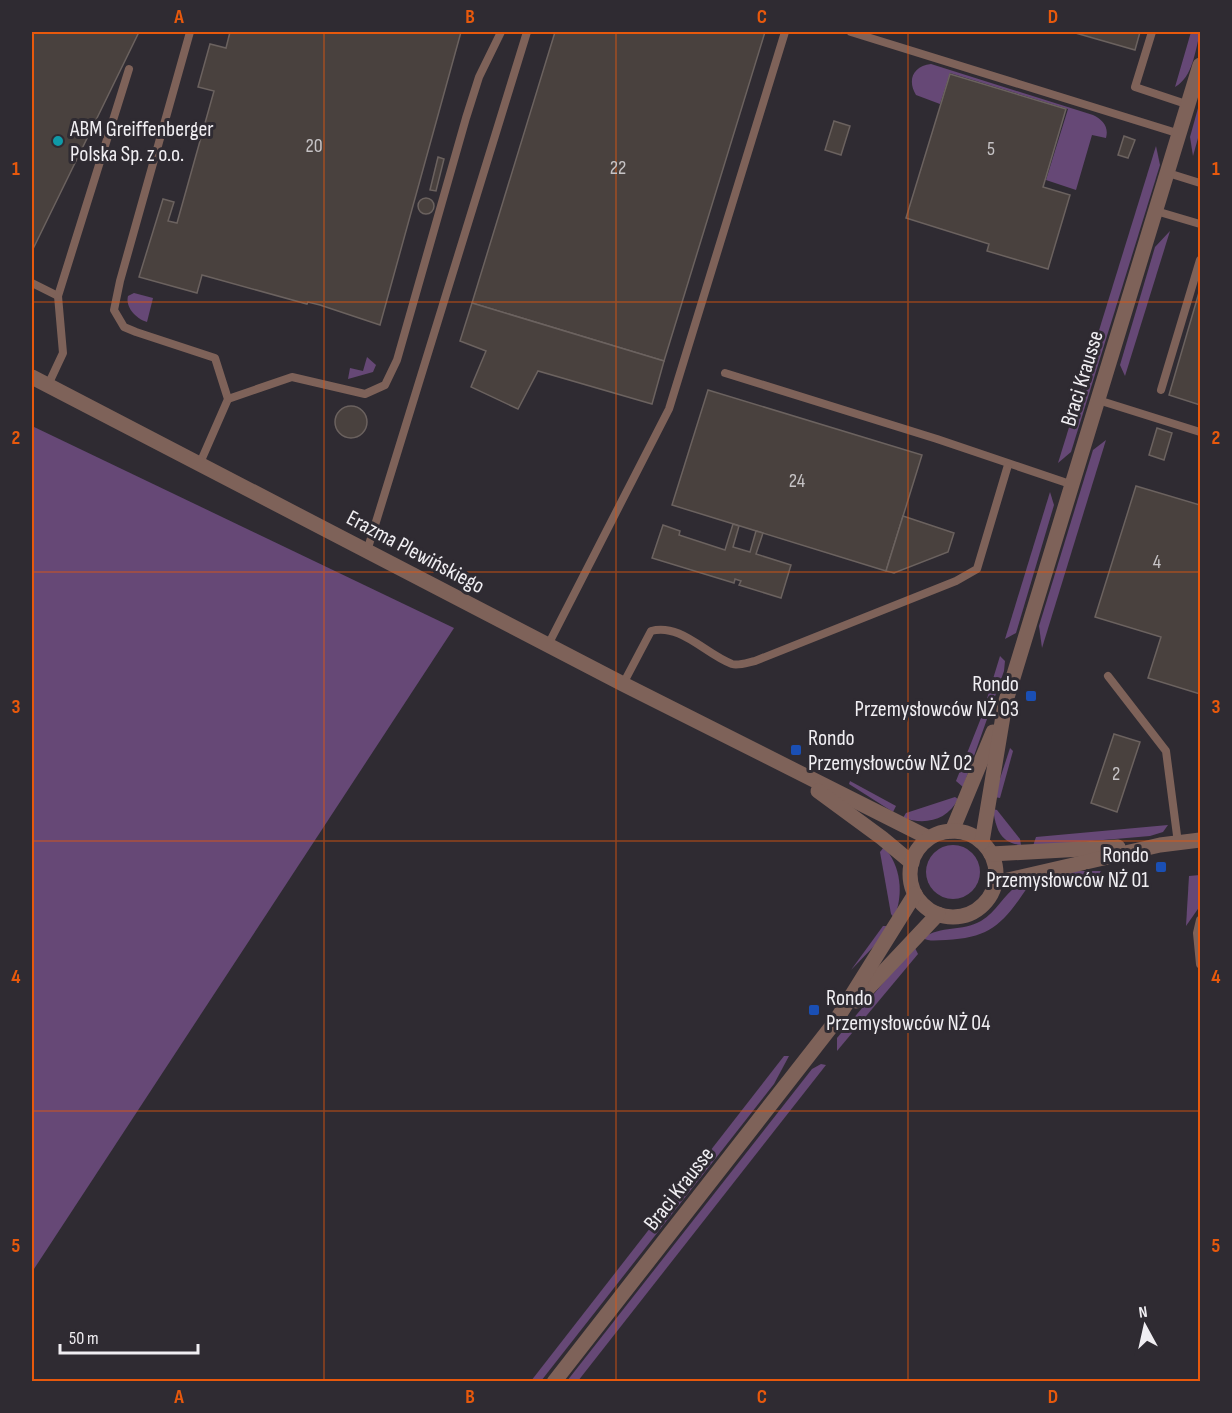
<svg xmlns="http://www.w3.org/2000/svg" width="1232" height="1413" font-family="'Sofia Sans Condensed',sans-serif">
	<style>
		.green { fill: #664876 }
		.building { fill: #49413e; stroke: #6b625f; stroke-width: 1.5 }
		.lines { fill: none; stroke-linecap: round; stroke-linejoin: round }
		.service { stroke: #7e6259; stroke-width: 8 }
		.minor { stroke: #7e6259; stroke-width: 15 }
		.grid { fill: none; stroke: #e8590c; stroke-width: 1.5; stroke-opacity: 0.55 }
		.culture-dot { fill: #0f9aa8; stroke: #2f2b32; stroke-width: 2 }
		.transit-dot { fill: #1a4fb4; stroke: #2f2b32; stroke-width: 2 }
		.labels { text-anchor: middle; stroke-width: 6; stroke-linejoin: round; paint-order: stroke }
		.number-label { font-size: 20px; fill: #c6c3c5 }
		.poi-label { font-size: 22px; fill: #f0eef2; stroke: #2f2b32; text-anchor: start }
		.street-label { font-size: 22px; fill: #f0eef2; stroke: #2f2b32 }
		.neatline { fill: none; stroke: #e8590c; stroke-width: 2 }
		.grid-label { font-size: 20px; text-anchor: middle; font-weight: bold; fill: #e8590c }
	</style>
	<rect width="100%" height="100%" fill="#2f2b32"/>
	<g class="green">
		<path d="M1191,32L1200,33C1195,51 1193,77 1175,87Z"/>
		<path d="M931,64L1093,115C1103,120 1109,127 1106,138L1092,135L1076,190L1046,180L1068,109L950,73L940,104L916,95C907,80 913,66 931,64Z"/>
		<path d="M1200,101V131L1193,156L1190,137Z"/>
		<path d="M1156,146L1160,165L1071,452L1058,463Z"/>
		<path d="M1170,231L1125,376L1120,365L1155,247Z"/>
		<path d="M134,293L153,298L147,322C136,319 125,307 128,296Z"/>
		<path d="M367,357L376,365L373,372L348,379L350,368L363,371Z"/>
		<path d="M32,426L454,628L32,1272Z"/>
		<path d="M1106,440L1042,648L1039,626L1093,450Z"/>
		<path d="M1050,492L1054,505L1016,633L1005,639Z"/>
		<path d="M1000,656L1005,661L1004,671L963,787L956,781L981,718Z"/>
		<path d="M1010,748L1013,751L1000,798L994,797Z"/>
		<path d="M850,781L896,806L893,812L849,784Z"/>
		<path d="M955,797L958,799C947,821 925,825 903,818L906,813Z"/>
		<path d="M993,809L997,810L1020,839L1021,845C1000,843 996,829 993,809Z"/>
		<path d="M1168,825L1163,832L1150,836L1033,846L1036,837Z"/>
		<circle cx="953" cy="872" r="27"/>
		<path d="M884,847C901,866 904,894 894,918L891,914L880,852Z"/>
		<path d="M1072,871H1101L1099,874L1042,883L1037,880Z"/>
		<path d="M1200,875V906L1186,926L1189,876Z"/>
		<path d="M1026,880L1027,888C1003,924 990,938 946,940C938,940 929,942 923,938C941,925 962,932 981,921C999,910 1006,889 1026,880Z"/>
		<path d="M883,926H887L879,941L851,970Z"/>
		<path d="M914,946L918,954L837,1051V1038Z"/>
		<path d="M784,1056H789L774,1084L541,1381H531Z"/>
		<path d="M821,1064L826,1065L578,1381H567L812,1069Z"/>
	</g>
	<g class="building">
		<path d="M32,32H139L32,251Z"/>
		<path d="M230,32H461L380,325L320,305L308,302L307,304L202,275L197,293L139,277L163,199L174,202L168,221L177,223L214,91L198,87L210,44L226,48Z"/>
		<path d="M555,32H765L664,361L472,303Z"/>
		<path d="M1072,32H1140L1135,50Z"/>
		<path d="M950,74L1066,109L1043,187L1070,195L1048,269L987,251L989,244L906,218Z"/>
		<path d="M834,121L850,126L841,155L825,150Z"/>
		<path d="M1124,136L1135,140L1128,158L1118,155Z"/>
		<path d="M438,157L444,159L436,191L430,190Z"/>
		<circle cx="426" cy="206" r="8"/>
		<path d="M1200,289V405L1169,395Z"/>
		<path d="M472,303L664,361L652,404L538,371L518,409L471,387L486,351L460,341Z"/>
		<path d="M708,390L922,455L886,571L672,505Z"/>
		<circle cx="351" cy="422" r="16"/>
		<path d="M1157,428L1172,433L1164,460L1149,455Z"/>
		<path d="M1136,486L1200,505V694L1148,678L1161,637L1095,617Z"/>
		<path d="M903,516L954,533L948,552L894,573L886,571Z"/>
		<path d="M733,524L739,526L733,547L750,552L756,531L763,533L756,554L791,565L781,598L739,585L741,581L735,579L734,583L652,558L663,525L680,531L679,535L725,550Z"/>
		<path d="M1114,734L1140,742L1117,812L1091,803Z"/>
	</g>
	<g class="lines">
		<g class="service">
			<path d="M190,32L120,281L114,310L124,327L136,332L215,358L228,399L200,463"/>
			<path d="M851,32L1180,134"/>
			<path d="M1152,32L1135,87L1189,105"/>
			<path d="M1168,173L1200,183"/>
			<path d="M1156,211L1200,224"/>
			<path d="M32,283L58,296L63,353L48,385"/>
			<path d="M58,296L129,69"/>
			<path d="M725,373L937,439L1073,485"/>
			<path d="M1161,390L1200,260"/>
			<path d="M228,399L292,377L365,394L385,385L397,360L466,118L479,77L501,32"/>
			<path d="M1098,400L1200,432"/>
			<path d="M367,551L527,32"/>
			<path d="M548,645L669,409L785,32"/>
			<path d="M1108,676L1166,751L1178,843"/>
			<path d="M623,684L651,631C681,623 705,654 732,664C739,666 749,662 755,661L956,581L977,569L1008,465"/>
			<path d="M1200,920L1197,933L1200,964"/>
		</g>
		<g class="minor">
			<path d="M32,377L623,684L929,838"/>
			<path d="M818,791L882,838L912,863"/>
			<path d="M952,831L993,732"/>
			<circle cx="953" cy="874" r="43"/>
			<path d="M982,842L1005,704L1200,65"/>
			<path d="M991,854L1118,847"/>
			<path d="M995,883L1160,845L1200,840"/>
			<path d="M856,1001L938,914"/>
			<path d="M554,1382L835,1022L915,894"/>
		</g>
	</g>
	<path class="grid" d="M324,32V1382M616,32V1382M908,32V1382M32,302H1200M32,572H1200M32,841H1200M32,1111H1200"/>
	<circle class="culture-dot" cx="58" cy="141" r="6"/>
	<g class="transit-dot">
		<rect x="1025" y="690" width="12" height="12" rx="3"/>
		<rect x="790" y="744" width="12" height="12" rx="3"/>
		<rect x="1155" y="861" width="12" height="12" rx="3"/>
		<rect x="808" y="1004" width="12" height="12" rx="3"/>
	</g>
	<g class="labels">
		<g class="number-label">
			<text x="314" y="152">20</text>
			<text x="991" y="155">5</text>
			<text x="618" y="174">22</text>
			<text x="797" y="487">24</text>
			<text x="1157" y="568">4</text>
			<text x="1116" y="780">2</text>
		</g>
		<g class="poi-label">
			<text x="70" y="136">ABM Greiffenberger<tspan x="70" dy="25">Polska Sp. z o.o.</tspan></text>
			<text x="1019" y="691" text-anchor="end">Rondo<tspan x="1019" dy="25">Przemysłowców NŻ 03</tspan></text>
			<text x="808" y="745">Rondo<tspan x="808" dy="25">Przemysłowców NŻ 02</tspan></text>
			<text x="1149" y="862" text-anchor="end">Rondo<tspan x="1149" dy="25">Przemysłowców NŻ 01</tspan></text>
			<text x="826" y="1005">Rondo<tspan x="826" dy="25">Przemysłowców NŻ 04</tspan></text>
		</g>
		<g class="street-label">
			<text transform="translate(1081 378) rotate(-73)" y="8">Braci Krausse</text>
			<text transform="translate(416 551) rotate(28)" y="8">Erazma Plewińskiego</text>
			<text transform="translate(678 1188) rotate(-52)" y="8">Braci Krausse</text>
		</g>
	</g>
	<rect width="1232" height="1413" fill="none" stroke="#2f2b32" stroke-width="66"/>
	<g transform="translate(1145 1326) rotate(352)" stroke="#2f2b32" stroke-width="4.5" paint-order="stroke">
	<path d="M0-4.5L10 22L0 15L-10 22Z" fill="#f0eef2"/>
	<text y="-9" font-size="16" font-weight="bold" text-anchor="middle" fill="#f0eef2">N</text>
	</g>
	<path d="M60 1344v9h138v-9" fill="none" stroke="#f0eef2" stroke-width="3"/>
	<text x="69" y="1344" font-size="18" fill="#f0eef2" stroke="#2f2b32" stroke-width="4.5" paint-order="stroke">50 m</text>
	<rect x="33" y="33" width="1166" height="1347" class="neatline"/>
	<g class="grid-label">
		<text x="179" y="23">A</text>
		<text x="470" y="23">B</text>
		<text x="762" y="23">C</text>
		<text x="1053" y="23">D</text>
		<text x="16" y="175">1</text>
		<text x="1216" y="175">1</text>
		<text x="16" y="444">2</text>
		<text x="1216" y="444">2</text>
		<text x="16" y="713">3</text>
		<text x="1216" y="713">3</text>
		<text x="16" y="983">4</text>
		<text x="1216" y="983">4</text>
		<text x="16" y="1252">5</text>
		<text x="1216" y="1252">5</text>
		<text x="179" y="1403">A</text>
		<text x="470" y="1403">B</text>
		<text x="762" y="1403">C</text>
		<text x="1053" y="1403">D</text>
	</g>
</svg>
